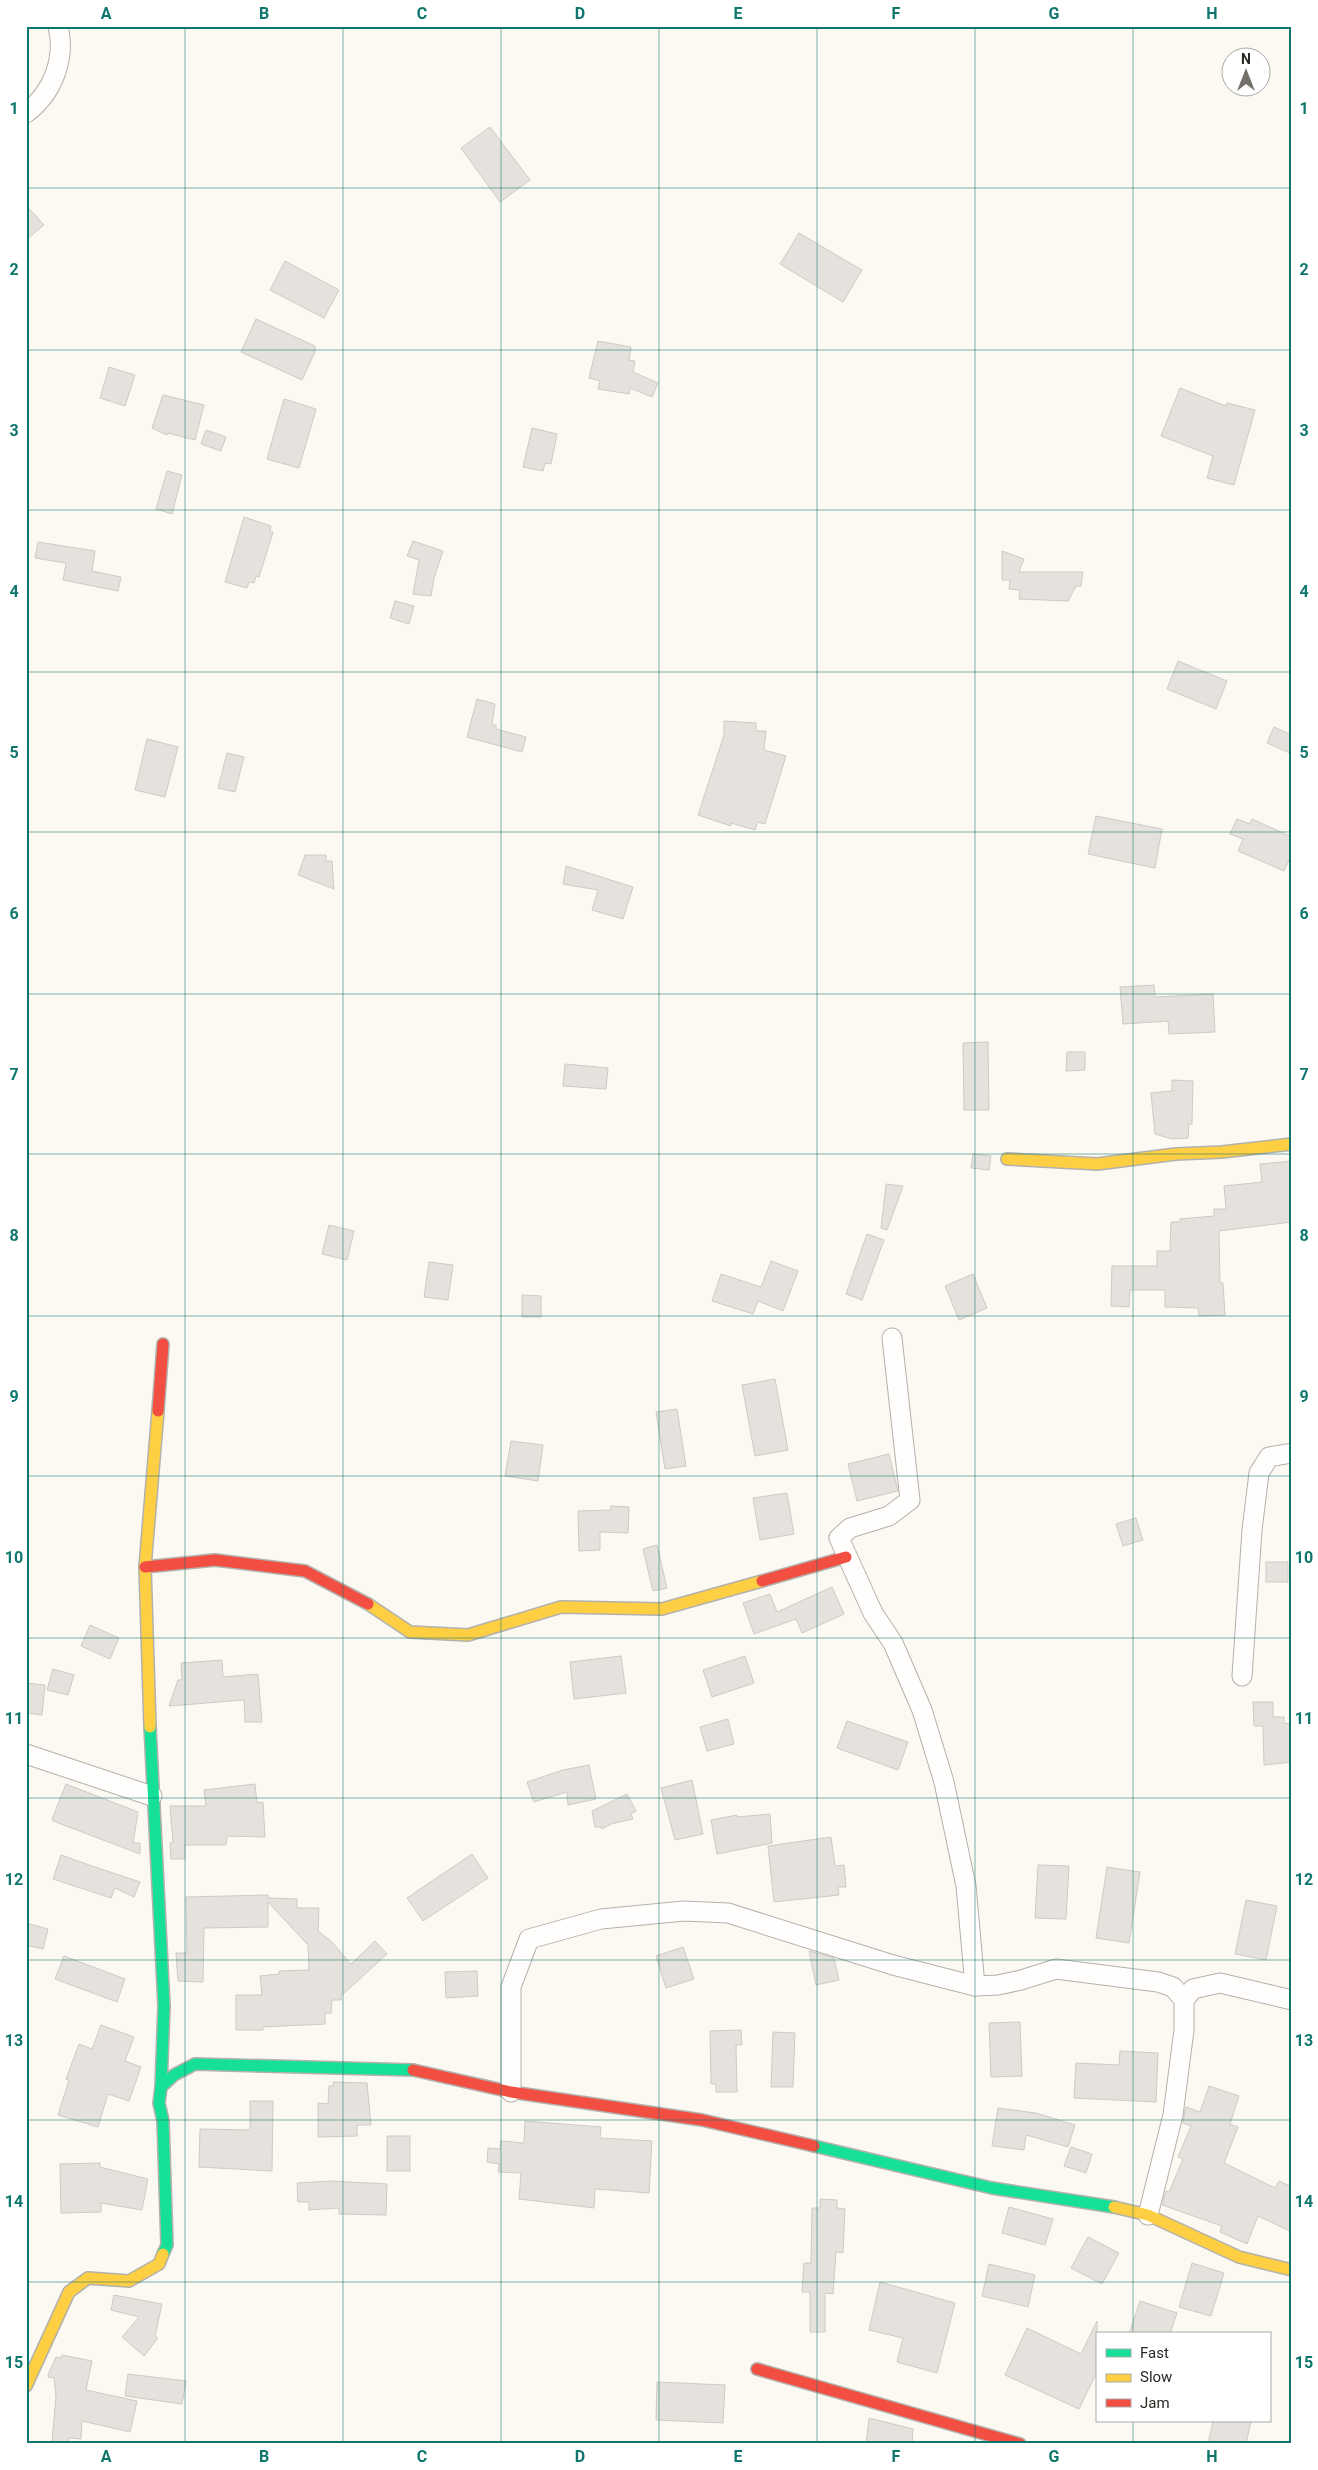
<svg xmlns="http://www.w3.org/2000/svg" width="1318" height="2470" font-family="Roboto,sans-serif">
	<style>
		.building { fill: #e5e1dc; stroke: #cecac5 }
		.lines { fill: none; stroke-linecap: round; stroke-linejoin: round }
		.street-casing { stroke: #b3b1ac; stroke-width: 21 }
		.fast-casing { stroke: #b3b1ac; stroke-width: 14 }
		.slow-casing { stroke: #b3b1ac; stroke-width: 14 }
		.jam-casing { stroke: #b3b1ac; stroke-width: 14 }
		.street { stroke: #fffefd; stroke-width: 19 }
		.fast { stroke: #16e098; stroke-width: 11 }
		.slow { stroke: #ffcf43; stroke-width: 11 }
		.jam { stroke: #f24e42; stroke-width: 11 }
		.grid { fill: none; stroke: #0f766e; stroke-width: 1; stroke-opacity: 0.55 }
		.neatline { fill: none; stroke: #0f766e; stroke-width: 2 }
		.grid-label { font-size: 16px; text-anchor: middle; font-weight: bold; fill: #0f766e }
	</style>
	<rect width="100%" height="100%" fill="#fcf9f2"/>
	<g class="building">
		<path d="M490,127L530,180L500,202L461,148Z"/>
		<path d="M26,205L44,225L26,240Z"/>
		<path d="M799,233L862,270L843,302L780,264Z"/>
		<path d="M285,261L339,290L324,318L270,290Z"/>
		<path d="M256,319L315,346V352L302,380L241,352Z"/>
		<path d="M598,341L631,347L629,360L635,361L633,372L658,383L652,397L630,388L629,394L598,389L600,381L589,378Z"/>
		<path d="M109,367L135,375L125,406L100,398Z"/>
		<path d="M1180,388L1226,406L1227,403L1255,410L1234,485L1207,478L1213,456L1161,436Z"/>
		<path d="M163,395L204,405L195,440L168,433L167,435L152,428Z"/>
		<path d="M284,399L316,409L299,468L267,459Z"/>
		<path d="M532,428L557,434L551,464L545,463L543,471L523,467Z"/>
		<path d="M206,430L226,437L221,451L201,444Z"/>
		<path d="M167,471L182,475L172,514L156,509Z"/>
		<path d="M244,517L271,526L270,531L273,532L259,577L256,576L254,583L249,582L247,588L225,582Z"/>
		<path d="M413,541L443,551L434,578L431,596L413,594L419,560L407,556Z"/>
		<path d="M38,542L95,551L92,571L121,577L118,591L63,580L66,563L35,558Z"/>
		<path d="M1002,551L1024,559L1019,572H1083L1081,586H1076L1068,601L1019,599L1020,590L1009,589L1010,580H1002Z"/>
		<path d="M395,601L414,606L409,624L390,618Z"/>
		<path d="M1178,661L1227,681L1216,709L1167,689Z"/>
		<path d="M477,699L495,704L492,725H496V729L526,737L522,752L467,737Z"/>
		<path d="M724,721L756,723V731H766L764,750L786,756L765,824L758,822L755,830L731,823V826L698,815L724,735Z"/>
		<path d="M1274,727L1292,735V754L1267,743Z"/>
		<path d="M147,739L178,747L165,797L135,790Z"/>
		<path d="M227,753L244,757L235,792L218,788Z"/>
		<path d="M1096,816L1162,829L1155,868L1088,854Z"/>
		<path d="M1237,819L1250,824L1252,819L1292,837V854L1284,871L1238,851L1243,839L1230,834Z"/>
		<path d="M305,855H326V861H332L334,889L298,875Z"/>
		<path d="M566,866L633,887L623,919L592,910L598,890L563,884Z"/>
		<path d="M1154,985L1155,997L1213,994L1215,1032L1169,1034L1168,1021L1123,1024L1120,987Z"/>
		<path d="M988,1042L989,1110H964L963,1043Z"/>
		<path d="M1067,1052H1085V1070L1066,1071Z"/>
		<path d="M565,1064L608,1068L606,1089L563,1086Z"/>
		<path d="M1172,1080L1193,1081L1192,1124H1189L1188,1138L1172,1139L1155,1134L1151,1093L1172,1091Z"/>
		<path d="M973,1154L991,1156L989,1170L971,1168Z"/>
		<path d="M1292,1161V1222L1219,1231L1220,1283H1223L1225,1315L1199,1316L1198,1308L1165,1307V1290H1130L1129,1307L1111,1306L1112,1266H1157V1251H1170L1171,1222H1180V1219L1214,1216V1209H1226L1224,1186L1262,1182L1260,1164Z"/>
		<path d="M886,1184L903,1186L887,1230L881,1228Z"/>
		<path d="M329,1225L354,1231L347,1260L322,1254Z"/>
		<path d="M867,1234L884,1240L862,1300L846,1294Z"/>
		<path d="M771,1261L798,1271L783,1311L758,1301L753,1314L712,1301L721,1274L761,1287Z"/>
		<path d="M429,1262L453,1265L448,1300L424,1297Z"/>
		<path d="M973,1274L987,1308L959,1320L945,1286Z"/>
		<path d="M522,1295L541,1296V1317H522Z"/>
		<path d="M775,1379L788,1450L755,1456L742,1385Z"/>
		<path d="M677,1409L686,1466L665,1469L656,1412Z"/>
		<path d="M511,1441L543,1445L538,1481L505,1476Z"/>
		<path d="M889,1454L898,1491L857,1501L848,1464Z"/>
		<path d="M787,1493L794,1534L760,1540L753,1498Z"/>
		<path d="M611,1506L629,1507L628,1533L600,1532V1550L579,1551L578,1511L611,1510Z"/>
		<path d="M1136,1518L1143,1540L1123,1546L1116,1524Z"/>
		<path d="M657,1545L667,1588L653,1591L643,1549Z"/>
		<rect x="1266" y="1562" width="22" height="20"/>
		<path d="M832,1587L844,1614L802,1633L796,1619L754,1634L743,1603L770,1594L777,1612Z"/>
		<path d="M90,1625L119,1638L110,1659L81,1646Z"/>
		<path d="M621,1656L626,1693L574,1699L570,1662Z"/>
		<path d="M745,1656L754,1683L712,1697L703,1670Z"/>
		<path d="M222,1660L223,1677L258,1674L262,1722H245L244,1700L169,1706L178,1680H182L181,1663Z"/>
		<path d="M53,1669L74,1675L68,1695L47,1690Z"/>
		<path d="M26,1683L45,1685L42,1715L26,1713Z"/>
		<path d="M1253,1702H1273V1717H1284V1723L1292,1724V1762L1264,1765L1263,1726H1254Z"/>
		<path d="M728,1719L734,1744L707,1751L700,1727Z"/>
		<path d="M847,1721L908,1742L898,1770L837,1748Z"/>
		<path d="M589,1765L596,1799L568,1805L567,1792L534,1802L527,1782L563,1770Z"/>
		<path d="M692,1780L703,1834L675,1840L661,1788Z"/>
		<path d="M66,1784L138,1812L133,1843H140V1854L53,1821L52,1819Z"/>
		<path d="M255,1784L257,1803L263,1802L265,1837L227,1836L226,1845H185V1859H171L170,1843H173L170,1806H206L204,1790Z"/>
		<path d="M627,1794L636,1811L631,1814L633,1819L611,1824L602,1829L601,1827H595L592,1811Z"/>
		<path d="M770,1814L772,1843L717,1854L711,1820L737,1815V1817Z"/>
		<path d="M831,1837L835,1866L844,1865L846,1887H838L839,1895L774,1902L768,1846Z"/>
		<path d="M472,1854L488,1878L423,1921L407,1898Z"/>
		<path d="M61,1855L89,1865L140,1882L134,1897L115,1888L111,1898L53,1879Z"/>
		<path d="M1038,1865L1069,1866L1066,1919L1035,1918Z"/>
		<path d="M1107,1867L1140,1872L1129,1943L1096,1938Z"/>
		<path d="M268,1895V1898L297,1899V1908H319L318,1931L331,1941L351,1964L375,1941L387,1954L341,1996V2000H332L331,2013H325V2024L263,2027V2030H236V1995H262L260,1976L279,1974V1971L309,1970L308,1945L268,1902V1927L204,1928L203,1982L178,1981L176,1953H187L186,1897Z"/>
		<path d="M1246,1900L1277,1906L1266,1960L1235,1954Z"/>
		<path d="M26,1923L48,1929L43,1949L26,1945Z"/>
		<path d="M683,1947L694,1979L666,1988L656,1956Z"/>
		<path d="M809,1951L834,1958L839,1980L816,1985Z"/>
		<path d="M64,1956L125,1979L117,2002L55,1979Z"/>
		<path d="M477,1971L478,1996L446,1998L445,1972Z"/>
		<path d="M1020,2022L1022,2076L991,2077L989,2023Z"/>
		<path d="M101,2025L134,2037L125,2061L141,2067L129,2101L108,2094L98,2127L58,2115L69,2080L66,2079L79,2044L92,2049Z"/>
		<path d="M741,2030L742,2045H736L737,2092H716V2084H711L710,2031Z"/>
		<path d="M773,2032L795,2033L793,2087H771Z"/>
		<path d="M1120,2051L1158,2053L1156,2102L1074,2098L1076,2063L1119,2065Z"/>
		<path d="M333,2082L367,2083L371,2125H357V2136L318,2137V2103L328,2104L329,2086H333Z"/>
		<path d="M1209,2086L1239,2096L1230,2124L1238,2127L1224,2163L1275,2188L1279,2181L1292,2187V2232L1258,2216L1247,2244L1220,2232L1222,2226L1162,2205L1166,2191L1169,2192L1183,2159L1178,2157L1191,2126L1183,2123L1185,2110L1186,2107L1200,2112Z"/>
		<path d="M250,2101H273L272,2171L199,2167L200,2129L250,2130Z"/>
		<path d="M998,2108L1036,2113L1075,2125L1068,2147L1026,2135L1024,2150L992,2146Z"/>
		<path d="M525,2121L601,2127L600,2138L652,2141L649,2193L595,2189L594,2208L519,2199L521,2173L498,2172L499,2164L487,2162L488,2148L500,2149L501,2141L524,2143Z"/>
		<rect x="387" y="2136" width="23" height="35"/>
		<path d="M1071,2147L1092,2154L1086,2173L1064,2166Z"/>
		<path d="M100,2163V2167L148,2179L142,2210L101,2203V2212L61,2213L60,2164Z"/>
		<path d="M330,2181L387,2184L386,2215L339,2214V2208L309,2210V2202H298L297,2183Z"/>
		<path d="M820,2199L837,2200V2208L845,2209L843,2253L836,2252L833,2294L825,2293V2332H810V2292H802L804,2263H811L812,2208H820Z"/>
		<path d="M1009,2207L1053,2219L1045,2245L1002,2233Z"/>
		<path d="M1088,2237L1119,2253L1102,2284L1071,2268Z"/>
		<path d="M1192,2263L1224,2273L1211,2316L1179,2307Z"/>
		<path d="M989,2264L1035,2275L1028,2307L982,2296Z"/>
		<path d="M880,2282L955,2303L937,2373L897,2362L903,2338L869,2330Z"/>
		<path d="M114,2295L162,2304L155,2336L158,2338L144,2356L122,2337L139,2317L111,2310Z"/>
		<path d="M1140,2301L1177,2313L1170,2334H1129Z"/>
		<path d="M1097,2321V2372L1079,2409L1005,2375L1027,2328L1081,2354Z"/>
		<path d="M62,2355L92,2361L86,2390L137,2401L130,2432L82,2421L81,2439L69,2438V2443L52,2441L56,2397L54,2378L48,2377V2375L56,2357L61,2358Z"/>
		<path d="M128,2374L186,2381L182,2404L125,2396Z"/>
		<path d="M657,2382L725,2385L723,2423L656,2420Z"/>
		<path d="M869,2418L913,2429L912,2444H866Z"/>
		<path d="M1213,2421H1251L1246,2444H1208Z"/>
	</g>
	<g class="lines">
		<g class="street-casing">
			<g id="street">
				<path d="M26,113C53,93 66,58 58,26"/>
				<path d="M892,1338L910,1500L889,1516L850,1528L839,1538L873,1613L893,1643L922,1710L944,1782L966,1886L975,1986"/>
				<path d="M1242,1676L1252,1530L1259,1473L1269,1457L1292,1453"/>
				<path d="M26,1754L152,1796"/>
				<path d="M1184,2000L1193,1989L1220,1983L1292,2000"/>
				<path d="M511,2092V1987L529,1939L601,1919L684,1911L728,1913L893,1965L975,1986L998,1985L1021,1980L1056,1969L1158,1982L1173,1987L1184,2000V2030L1173,2115L1148,2215"/>
			</g>
		</g>
		<g class="fast-casing">
			<g id="fast">
				<path d="M150,1727L164,2006L161,2087"/>
				<path d="M814,2146L992,2188L1114,2207"/>
				<path d="M163,2254L167,2245L163,2121L159,2103L161,2087L174,2075L195,2064L413,2070"/>
			</g>
		</g>
		<g class="slow-casing">
			<g id="slow">
				<path d="M1007,1159L1097,1164L1176,1154L1222,1152L1292,1144"/>
				<path d="M368,1604L410,1632L468,1635L561,1607L662,1609L762,1581"/>
				<path d="M150,1727L145,1567L158,1411"/>
				<path d="M1114,2207L1148,2215L1239,2257L1292,2270"/>
				<path d="M26,2386L69,2292L88,2278L129,2281L159,2264L163,2254"/>
			</g>
		</g>
		<g class="jam-casing">
			<g id="jam">
				<path d="M158,1411L163,1344"/>
				<path d="M145,1567L215,1560L305,1571L368,1604"/>
				<path d="M762,1581L846,1557"/>
				<path d="M413,2070L511,2092L702,2120L814,2146"/>
				<path d="M757,2369L1020,2444"/>
			</g>
		</g>
		<use href="#street" class="street"/>
		<use href="#fast" class="fast"/>
		<use href="#slow" class="slow"/>
		<use href="#jam" class="jam"/>
	</g>
	<path class="grid" d="M185,26V2444M343,26V2444M501,26V2444M659,26V2444M817,26V2444M975,26V2444M1133,26V2334M26,188H1292M26,350H1292M26,510H1292M26,672H1292M26,832H1292M26,994H1292M26,1154H1292M26,1316H1292M26,1476H1292M26,1638H1292M26,1798H1292M26,1960H1292M26,2120H1292M26,2282H1292M1133,2421V2444"/>
	<rect width="1318" height="2470" fill="none" stroke="#ffffff" stroke-width="55"/>
	<rect x="1096" y="2332" width="175" height="90" fill="#ffffff" stroke="#aaa9a7"/>
	<rect x="1106" y="2349" width="25" height="8" fill="#16e098" stroke="#aaa9a7"/>
	<text x="1140" y="2358" font-size="15" fill="#2a2823">Fast</text>
	<rect x="1106" y="2374" width="25" height="8" fill="#ffcf43" stroke="#aaa9a7"/>
	<text x="1140" y="2382" font-size="15" fill="#2a2823">Slow</text>
	<rect x="1106" y="2399" width="25" height="8" fill="#f24e42" stroke="#aaa9a7"/>
	<text x="1140" y="2408" font-size="15" fill="#2a2823">Jam</text>
	<g transform="translate(1246 72)"><circle r="24" fill="#ffffff" stroke="#aaa9a7"/>
	<path d="M0-4L9 19L0 12L-9 19Z" fill="#74716b"/>
	<text y="-8" font-size="14" font-weight="bold" text-anchor="middle" fill="#2a2823">N</text>
	</g>
	<rect x="28" y="28" width="1262" height="2414" class="neatline"/>
	<g class="grid-label">
		<text x="106" y="19">A</text>
		<text x="264" y="19">B</text>
		<text x="422" y="19">C</text>
		<text x="580" y="19">D</text>
		<text x="738" y="19">E</text>
		<text x="896" y="19">F</text>
		<text x="1054" y="19">G</text>
		<text x="1212" y="19">H</text>
		<text x="14" y="114">1</text>
		<text x="1304" y="114">1</text>
		<text x="14" y="275">2</text>
		<text x="1304" y="275">2</text>
		<text x="14" y="436">3</text>
		<text x="1304" y="436">3</text>
		<text x="14" y="597">4</text>
		<text x="1304" y="597">4</text>
		<text x="14" y="758">5</text>
		<text x="1304" y="758">5</text>
		<text x="14" y="919">6</text>
		<text x="1304" y="919">6</text>
		<text x="14" y="1080">7</text>
		<text x="1304" y="1080">7</text>
		<text x="14" y="1241">8</text>
		<text x="1304" y="1241">8</text>
		<text x="14" y="1402">9</text>
		<text x="1304" y="1402">9</text>
		<text x="14" y="1563">10</text>
		<text x="1304" y="1563">10</text>
		<text x="14" y="1724">11</text>
		<text x="1304" y="1724">11</text>
		<text x="14" y="1885">12</text>
		<text x="1304" y="1885">12</text>
		<text x="14" y="2046">13</text>
		<text x="1304" y="2046">13</text>
		<text x="14" y="2207">14</text>
		<text x="1304" y="2207">14</text>
		<text x="14" y="2368">15</text>
		<text x="1304" y="2368">15</text>
		<text x="106" y="2462">A</text>
		<text x="264" y="2462">B</text>
		<text x="422" y="2462">C</text>
		<text x="580" y="2462">D</text>
		<text x="738" y="2462">E</text>
		<text x="896" y="2462">F</text>
		<text x="1054" y="2462">G</text>
		<text x="1212" y="2462">H</text>
	</g>
</svg>
